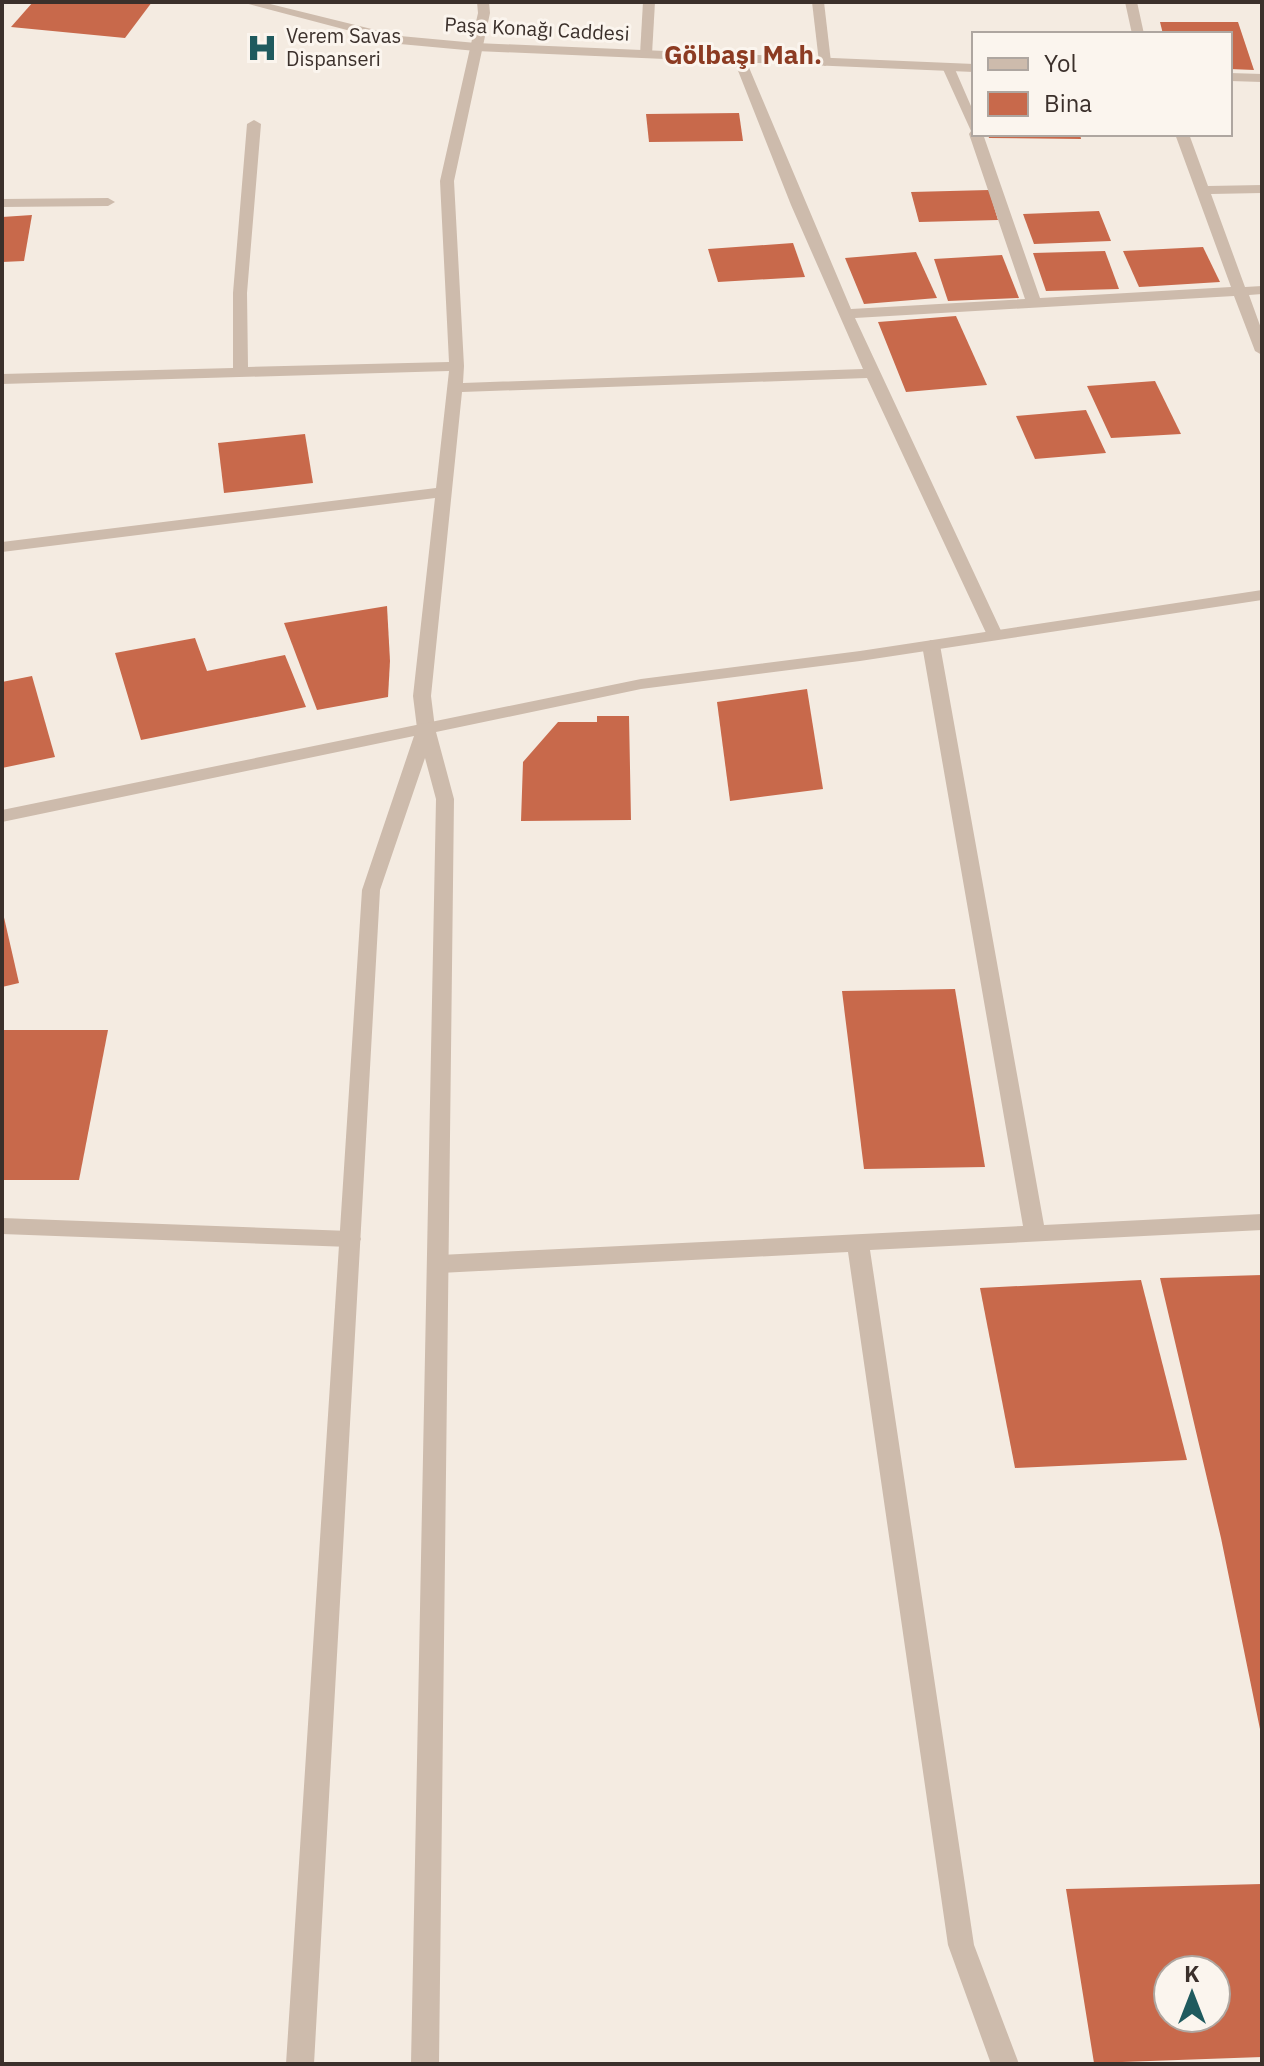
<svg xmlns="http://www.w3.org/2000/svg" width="1264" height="2066" font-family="'IBM Plex Sans',sans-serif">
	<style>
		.building { fill: #c8694b; fill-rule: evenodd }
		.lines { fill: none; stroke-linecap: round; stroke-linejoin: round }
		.minor { fill: #cdbbac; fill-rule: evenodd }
		.tertiary { fill: #cdbbac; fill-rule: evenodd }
		.labels { text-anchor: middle; stroke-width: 6; stroke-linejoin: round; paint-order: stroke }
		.far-street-label { font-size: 20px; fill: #3b302b; stroke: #fbf5ee }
		.far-poi-label { font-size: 20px; fill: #3b302b; stroke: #fbf5ee; text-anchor: start }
		.far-district-label { font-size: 26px; font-weight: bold; fill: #8c3b22; stroke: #fbf5ee }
	</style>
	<rect width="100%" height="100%" fill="#f4ebe1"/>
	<g class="building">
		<path d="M33,2H152L125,38L11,27Z"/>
		<path d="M1160,22H1238L1254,70L1230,69V34H1163Z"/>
		<path d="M739,113L743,141L649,142L646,114Z"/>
		<path d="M988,134H1080L1081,139L989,138Z"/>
		<path d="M989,190L998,220L919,222L911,192Z"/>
		<path d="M1099,211L1111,241L1034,244L1023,214Z"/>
		<path d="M32,215L24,261L2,262V217Z"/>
		<path d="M793,243L805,277L718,282L708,249Z"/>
		<path d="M1203,247L1220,282L1139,287L1123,251Z"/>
		<path d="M1105,251L1119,289L1046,291L1033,253Z"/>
		<path d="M916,252L937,298L864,304L845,258Z"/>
		<path d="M1002,255L1019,298L948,301L934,259Z"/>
		<path d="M956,316L987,385L906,392L878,322Z"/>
		<path d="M1155,381L1181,434L1111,438L1087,386Z"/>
		<path d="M1086,410L1106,453L1035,459L1016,416Z"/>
		<path d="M305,434L313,483L224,493L218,443Z"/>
		<path d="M387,606L390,661L388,697L317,710L284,623Z"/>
		<path d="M195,638L207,671L285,655L306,707L141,740L115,653Z"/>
		<path d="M32,676L55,757L2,768V682Z"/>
		<path d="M807,689L823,789L730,801L717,702Z"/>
		<path d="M597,716H629L631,820L521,821L523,762L558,722H597Z"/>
		<path d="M3,913L19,983L2,987V914Z"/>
		<path d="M955,989L985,1167L864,1169L842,991Z"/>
		<path d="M2,1030H108L79,1180H2Z"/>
		<path d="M1262,1275V1734H1261L1221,1538L1160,1278Z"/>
		<path d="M1141,1280L1187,1460L1015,1468L980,1288Z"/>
		<path d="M1262,1884V2057L1094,2063L1066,1889ZM1168,1970H1216V2018H1168Z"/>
	</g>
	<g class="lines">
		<g class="minor">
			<path d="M477,2H489L490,13L454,181L464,366L463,383L863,369L791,205L733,58L739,54L745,58L851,309L1025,299L969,134L971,131L942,67L948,63L954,67L974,113V134H983L1040,298L1231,287L1175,134H1189L1208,186L1262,185V193L1211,194L1245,287L1262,286V294L1249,295L1262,331V355L1255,351L1234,296L855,318L1003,635L995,640L987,635L867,378L462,392L431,696L435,728L426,734L417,728L413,696L435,498L2,552V542L436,488L449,371L2,384V374L233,368V293L247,124L254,120L261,124L247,293L248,367L449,362L440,181L478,13Z"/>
			<path d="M643,2H655L652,54L646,58L640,54Z"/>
			<path d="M812,2H824L831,62L825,66L819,62Z"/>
			<path d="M1125,2H1137L1144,34H1132Z"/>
			<path d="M2,199L108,198L115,202L108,206L2,207Z"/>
			<path d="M931,640L940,645L1044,1225L1262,1214V1230L870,1250L974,1945L1019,2064H991L948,1945L848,1252L440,1273L432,1270L429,1264L432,1258L440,1255L1023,1226L922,645Z"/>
			<path d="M2,1218L350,1231L358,1233L361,1239L358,1245L350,1247L2,1234Z"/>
		</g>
		<g class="tertiary">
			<path d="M241,2H262L400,36L476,43L974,64V72L476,51L400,44Z"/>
			<path d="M1230,73L1262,74V82L1230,81Z"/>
			<path d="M1262,590V600L860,661L641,689L436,732L454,799L439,2064H411L436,799L425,758L380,890L314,2064H286L362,890L414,736L2,822V810L641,679L860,651Z"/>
		</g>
	</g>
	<defs>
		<g id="hospital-bare" transform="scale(2.4)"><path d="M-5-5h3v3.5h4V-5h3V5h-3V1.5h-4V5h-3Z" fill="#1f5a5e" stroke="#fbf5ee" stroke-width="2.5" paint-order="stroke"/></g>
	</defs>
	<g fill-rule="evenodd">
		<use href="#hospital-bare" x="262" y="48"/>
	</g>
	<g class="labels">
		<g class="far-street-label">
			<text transform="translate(537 29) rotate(3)" y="7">Paşa Konağı Caddesi</text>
		</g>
		<g class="far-poi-label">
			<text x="286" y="43">Verem Savas<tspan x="286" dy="23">Dispanseri</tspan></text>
		</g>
		<g class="far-district-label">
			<text x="743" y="64">Gölbaşı Mah.</text>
		</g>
	</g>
	<rect width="1264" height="2066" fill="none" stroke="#3b302b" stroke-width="8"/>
	<rect x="972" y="32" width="260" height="104" fill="#fbf5ee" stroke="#aea6a0" stroke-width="2"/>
	<rect x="988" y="58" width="40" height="12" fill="#cdbbac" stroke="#aea6a0" stroke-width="2"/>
	<text x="1044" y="72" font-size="24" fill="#3b302b">Yol</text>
	<rect x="988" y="92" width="40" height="24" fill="#c8694b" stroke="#aea6a0" stroke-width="2"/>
	<text x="1044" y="112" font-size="24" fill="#3b302b">Bina</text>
	<g transform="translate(1192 1994)"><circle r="38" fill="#fbf5ee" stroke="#aea6a0" stroke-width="2"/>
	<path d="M0-6L14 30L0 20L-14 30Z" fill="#1f5a5e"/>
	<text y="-12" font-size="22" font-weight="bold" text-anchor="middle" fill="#3b302b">K</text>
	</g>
</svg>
